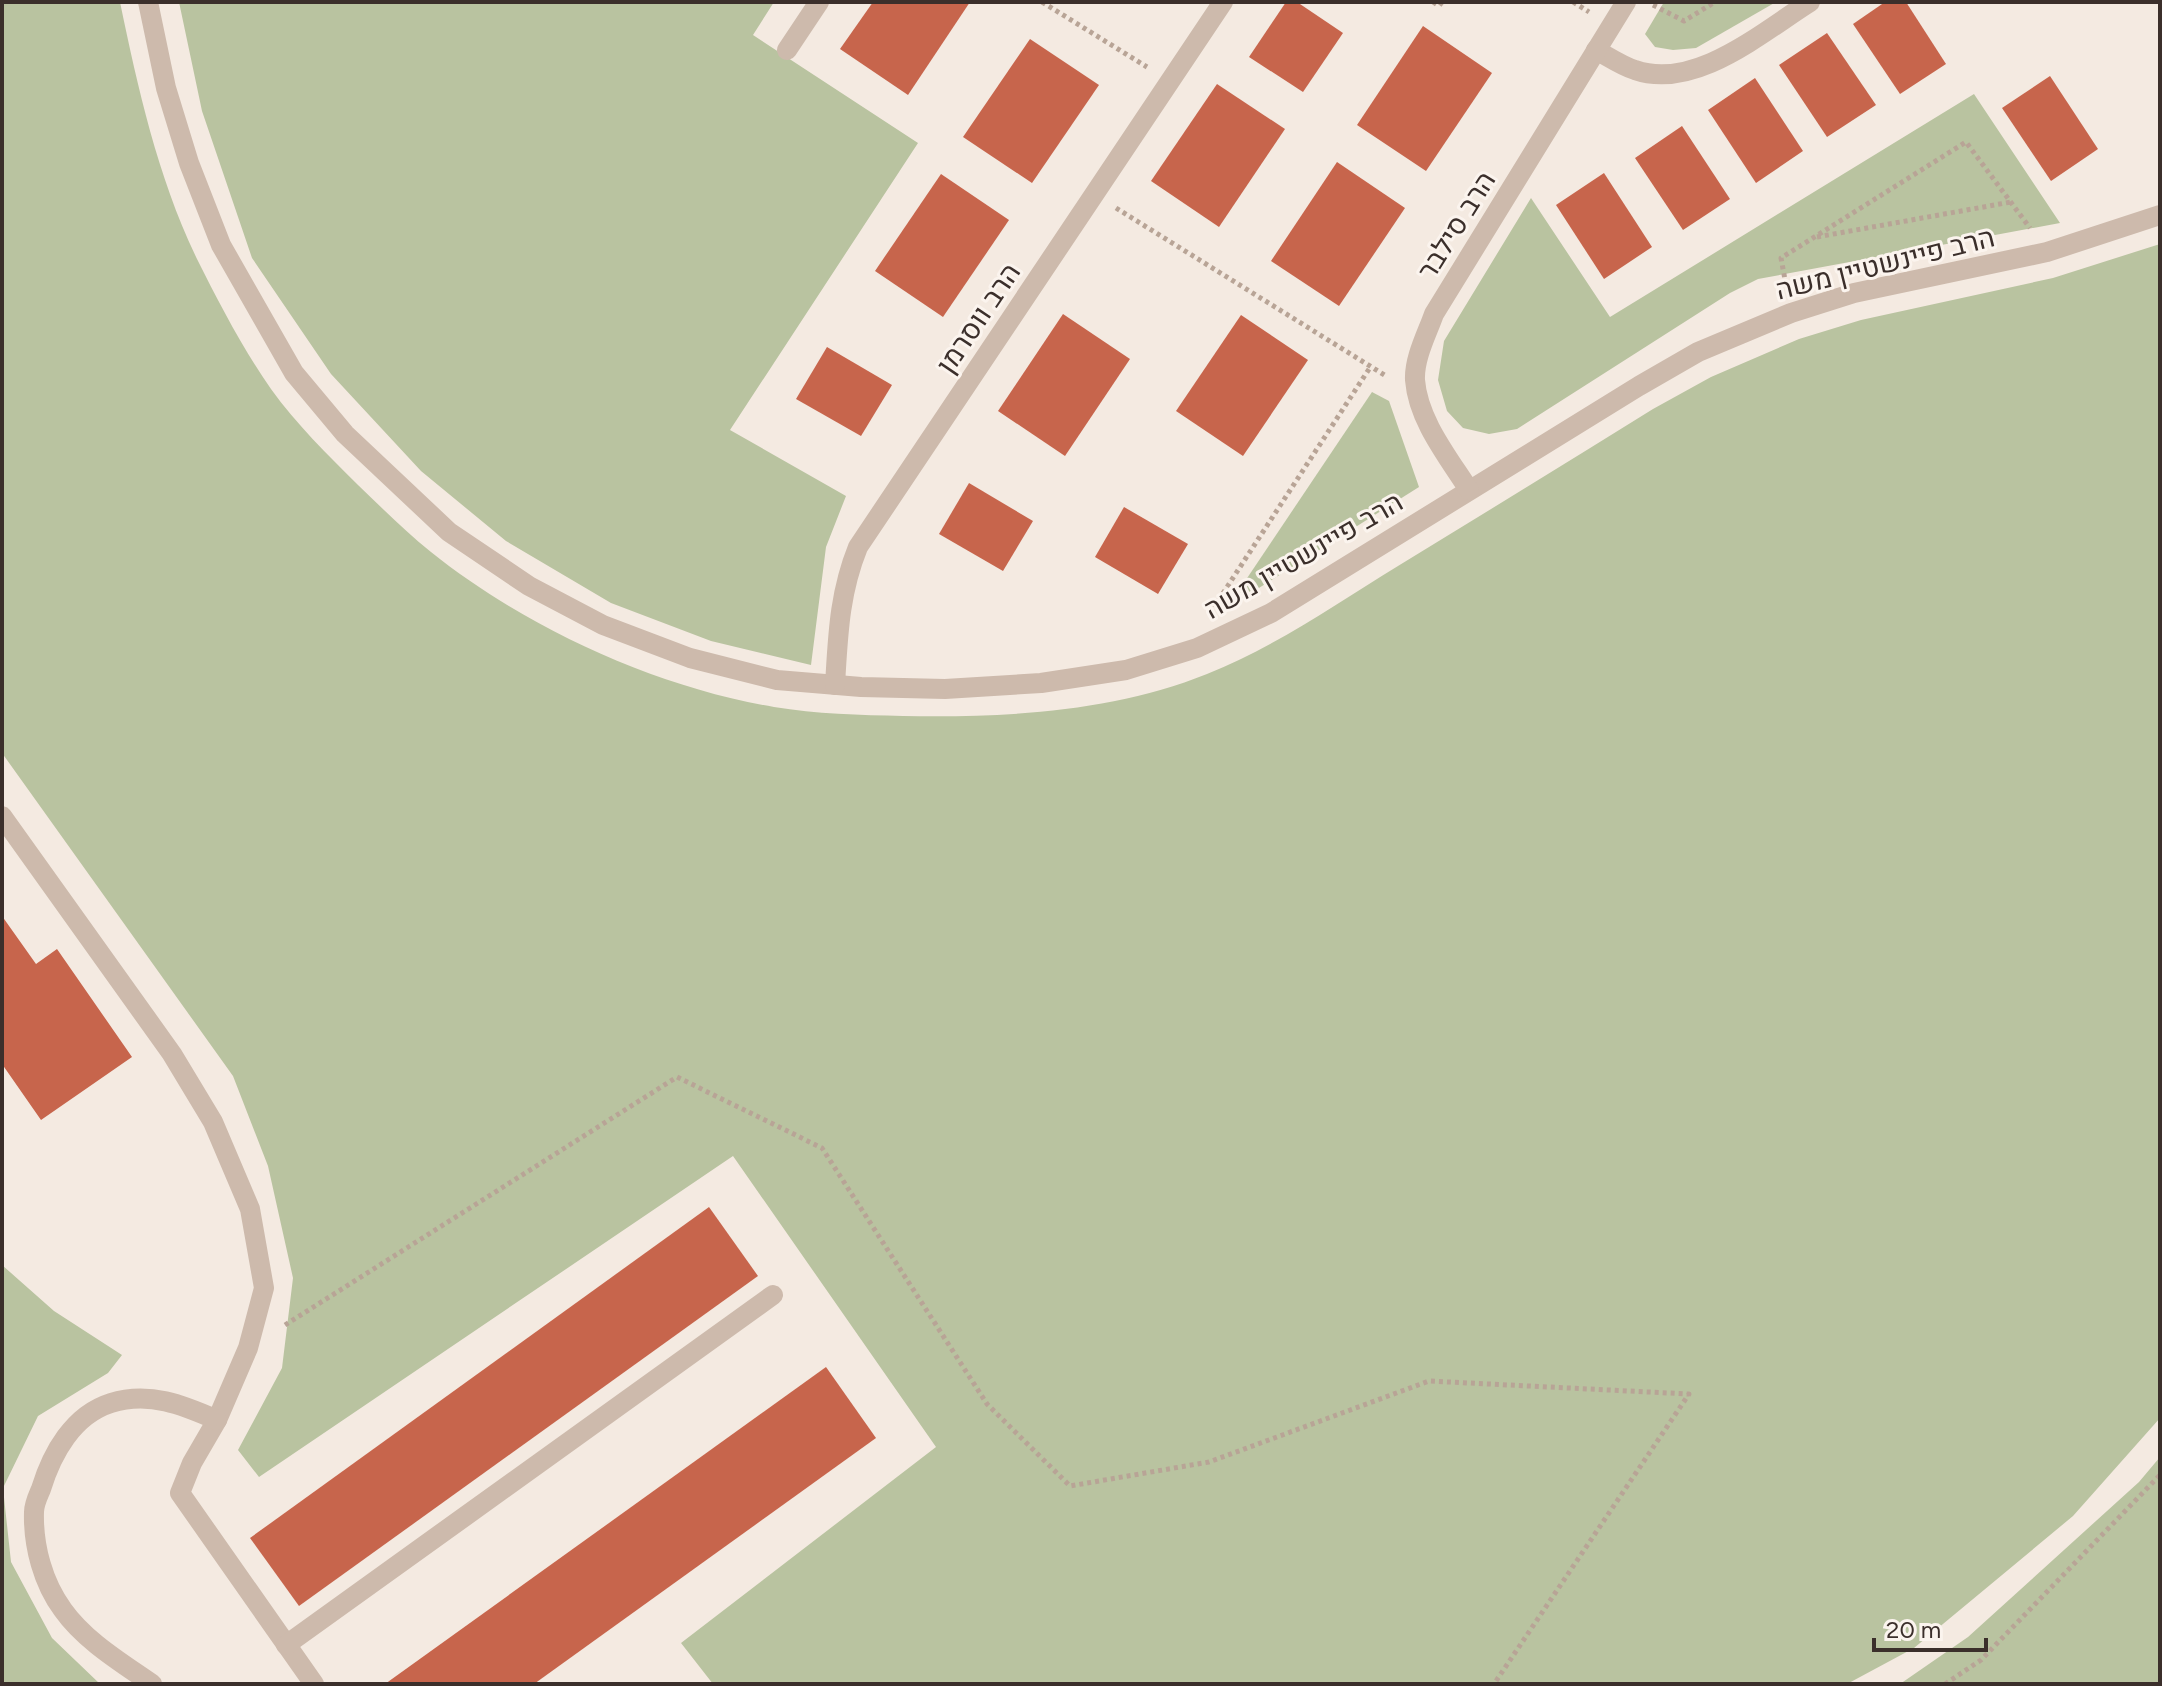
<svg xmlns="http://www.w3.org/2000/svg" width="2162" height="1686" font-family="Figtree,Heebo,sans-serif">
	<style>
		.green { fill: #b9c3a0 }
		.building { fill: #c7654c }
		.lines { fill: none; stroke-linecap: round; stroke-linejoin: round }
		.path { stroke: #b8a496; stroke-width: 5; stroke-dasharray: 4 4; stroke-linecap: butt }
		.minor { stroke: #cdbaac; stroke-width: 20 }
		.labels { text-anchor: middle; stroke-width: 6; stroke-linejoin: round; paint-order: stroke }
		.street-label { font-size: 28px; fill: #3b2f2b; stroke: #fbf4ee }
	</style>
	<rect width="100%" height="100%" fill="#f4eae1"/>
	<g class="green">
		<path d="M2,2H120C138,89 158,178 197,259C219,303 243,349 271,389C296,424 328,455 358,485C382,508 406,532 431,552C526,628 655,687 774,707C816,714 860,715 903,716C1003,718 1113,712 1207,674C1275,647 1336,604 1398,566C1483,514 1568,462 1653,409L1711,377L1799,339L1861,320L2053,278L2160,244V1418L2073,1516L1914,1648L1847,1684H713L681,1643L936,1447L733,1156L259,1477L238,1450L282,1368L293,1278L268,1166L233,1076L2,753Z"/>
		<path d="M179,2H774L753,35L918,143L730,430L846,496L826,547L811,665L711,641L611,603L506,541L421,471L331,374L252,258L202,111Z"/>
		<path d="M1664,2H1776L1696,48L1673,50L1655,47L1645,34Z"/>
		<path d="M1974,94L2060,223L1758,279L1730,293L1517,429L1489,434L1463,428L1447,411L1438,380L1444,341L1531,198L1610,317Z"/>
		<path d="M1372,392L1389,401L1419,487L1227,608Z"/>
		<path d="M2,1265L54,1311L122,1355L108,1373L38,1416L3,1488L11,1562L52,1638L100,1684H2Z"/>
		<path d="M2160,1457V1684H1900L1968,1637L2139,1482Z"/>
	</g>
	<g class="building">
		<path d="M873,2H970L908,95L840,49Z"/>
		<path d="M1286,2H1297L1343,33L1303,92L1249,57Z"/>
		<path d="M1885,2H1906L1946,64L1900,94L1853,24Z"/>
		<path d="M1423,26L1492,73L1426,171L1357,125Z"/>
		<path d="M1827,33L1876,105L1827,137L1779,65Z"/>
		<path d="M1030,39L1099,85L1032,183L963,137Z"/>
		<path d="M2050,76L2098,149L2051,181L2002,108Z"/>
		<path d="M1755,78L1803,151L1756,183L1708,110Z"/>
		<path d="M1217,84L1285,129L1219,227L1151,181Z"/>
		<path d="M1682,126L1730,199L1683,230L1635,158Z"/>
		<path d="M1337,162L1405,208L1339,306L1271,261Z"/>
		<path d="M1604,173L1652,247L1604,279L1556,205Z"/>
		<path d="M941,174L1009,220L943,317L875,271Z"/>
		<path d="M1063,314L1130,359L1065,456L998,411Z"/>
		<path d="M1241,315L1308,360L1243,456L1176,411Z"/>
		<path d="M827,347L892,385L861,436L796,399Z"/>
		<path d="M969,483L1033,521L1003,571L939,534Z"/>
		<path d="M1124,507L1188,544L1158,594L1095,557Z"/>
		<path d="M2,916L36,964L57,949L132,1057L41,1120L2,1064Z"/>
		<path d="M709,1207L758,1276L299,1606L250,1538Z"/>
		<path d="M826,1367L876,1438L534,1684H385Z"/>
	</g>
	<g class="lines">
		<g class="path">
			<path d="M1042,2L1147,67"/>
			<path d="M1433,2L1439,6L1442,2"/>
			<path d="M1573,2L1589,12"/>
			<path d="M1653,5L1684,21L1715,2"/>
			<path d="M1116,208L1386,376"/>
			<path d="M1817,237L2011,202"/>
			<path d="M1786,285L1781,258L1966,142L2030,228"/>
			<path d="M1214,607L1371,366"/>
			<path d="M285,1325L677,1077L822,1148L987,1404L1070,1486L1209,1462L1429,1381L1689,1394L1494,1684"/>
			<path d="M1945,1684L1981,1660L2160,1475"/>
		</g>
		<g class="minor">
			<path d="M148,2L166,88L189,163L221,245L294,373L345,434L449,532L529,586L603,625L690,658L777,680L861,687L945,689L1041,683L1126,670L1197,648L1271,613L1639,386L1698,352L1791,313L1854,293L2047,252L2160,215"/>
			<path d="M787,50L819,2"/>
			<path d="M1596,50C1609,57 1622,66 1635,70C1695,91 1762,32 1810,2"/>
			<path d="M1469,490C1448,457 1418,420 1415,380C1414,358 1427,334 1434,314L1626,2"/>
			<path d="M835,685C838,636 839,594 858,547L1223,2"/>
			<path d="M2,816L172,1054L213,1122L250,1209L264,1288L248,1348L217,1420L192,1463L180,1493L314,1684"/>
			<path d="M286,1645L773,1295"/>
			<path d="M152,1684C122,1663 85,1641 63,1610C43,1583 33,1546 34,1512C34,1504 38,1496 41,1489C52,1453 73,1415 111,1403C149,1391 183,1405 217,1420"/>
		</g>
	</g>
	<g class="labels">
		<g class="street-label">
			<text transform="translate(1456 225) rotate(-58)" y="10">הרב סילבר</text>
			<text transform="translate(1885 263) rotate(-14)" y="10">הרב פיינשטיין משה</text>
			<text transform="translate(978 318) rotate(-56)" y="10">הרב ווסרמן</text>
			<text transform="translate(1303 555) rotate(-30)" y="10">הרב פיינשטיין משה</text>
		</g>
	</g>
	<rect width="2162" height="1686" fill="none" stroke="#3b2f2b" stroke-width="8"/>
	<path d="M1874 1638v12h112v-12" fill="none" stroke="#3b2f2b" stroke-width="4"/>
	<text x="1886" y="1638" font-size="24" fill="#3b2f2b" stroke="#fbf4ee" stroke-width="6" paint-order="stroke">20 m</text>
</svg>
